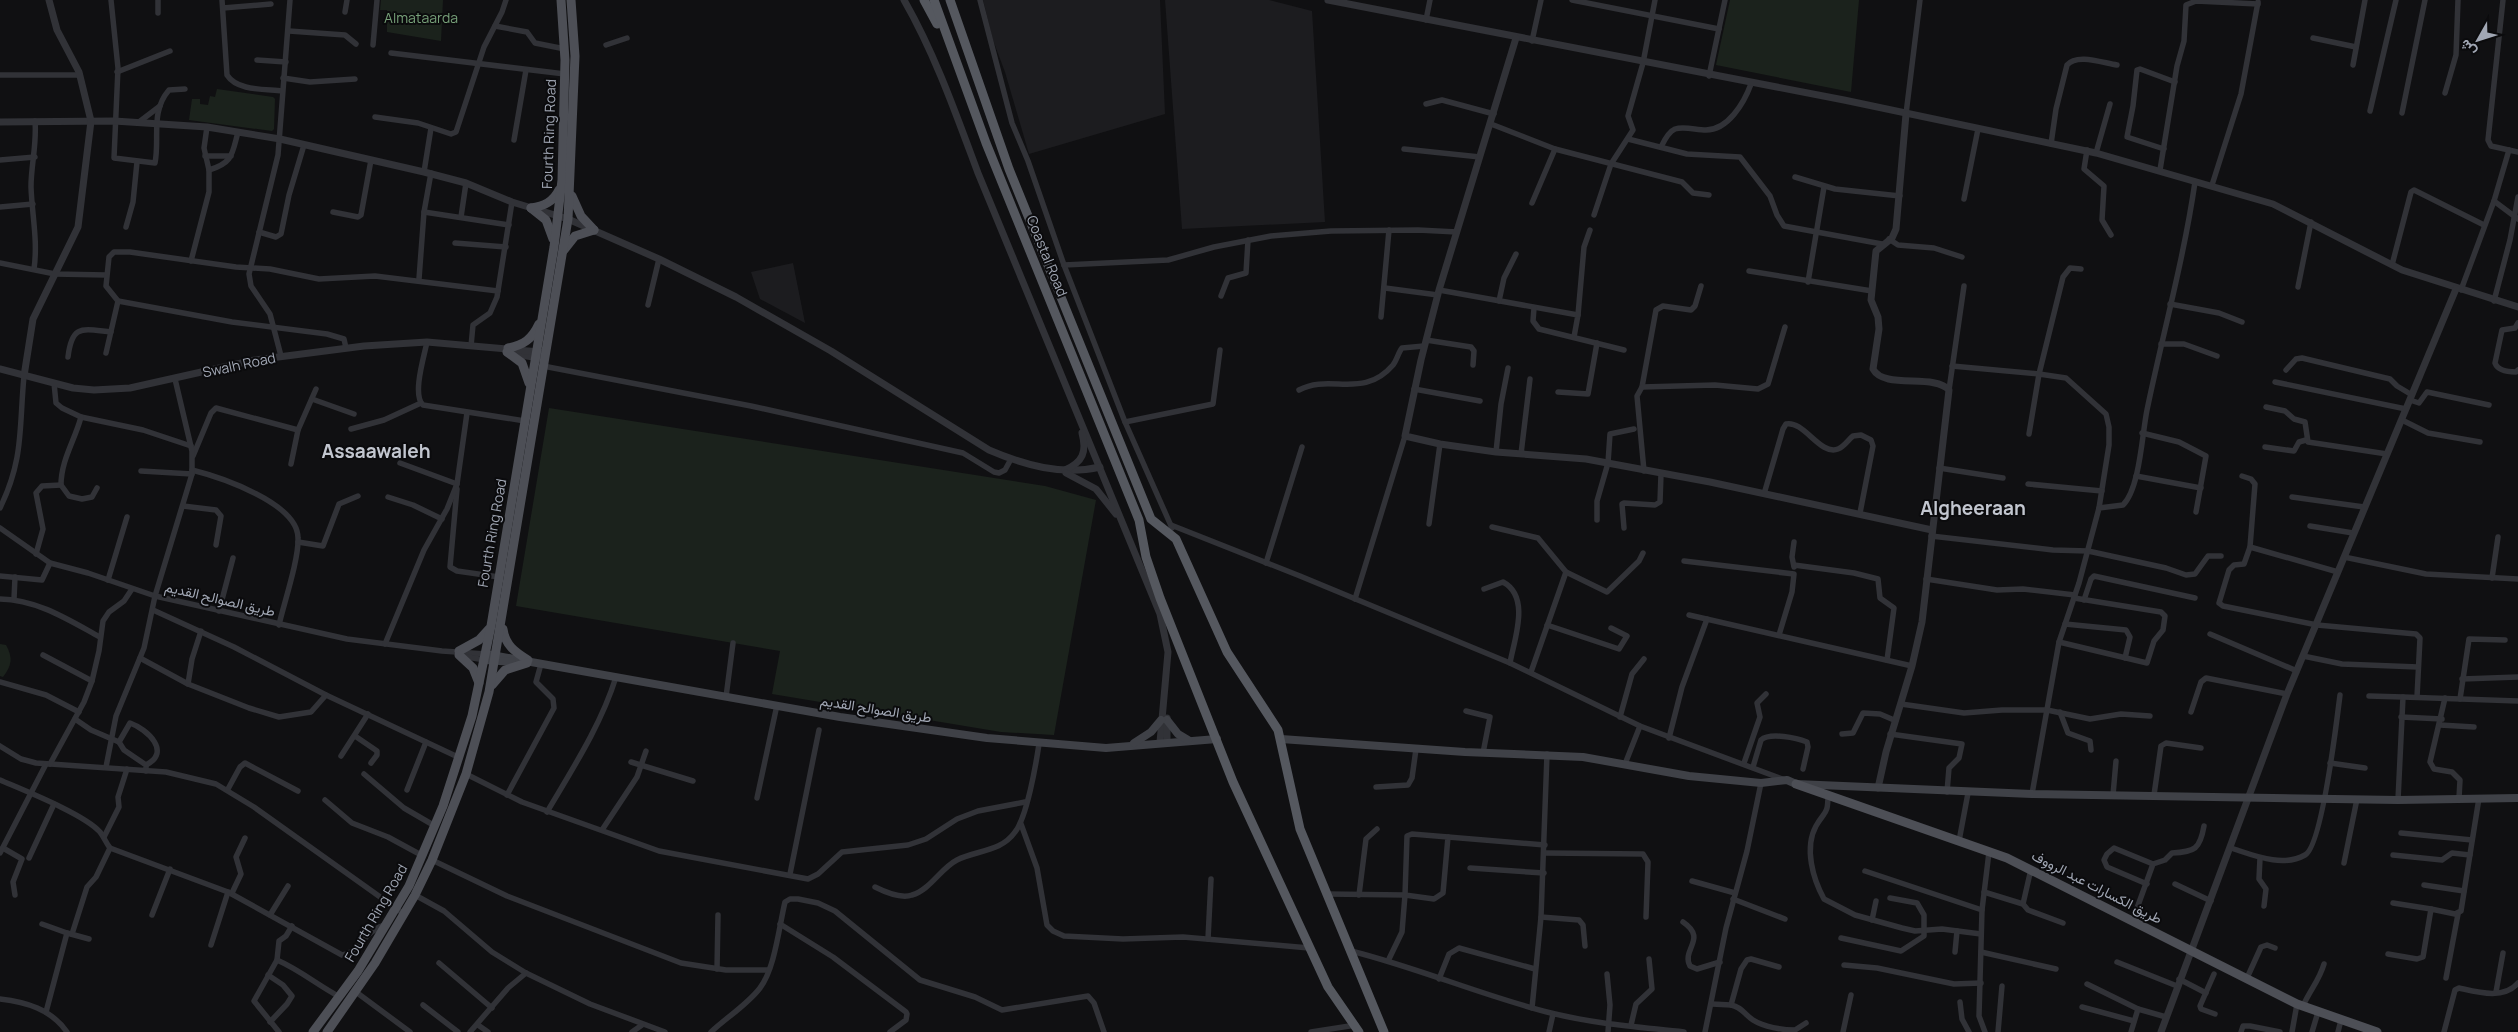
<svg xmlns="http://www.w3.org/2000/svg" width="2518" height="1032" font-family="Manrope,Vazirmatn,sans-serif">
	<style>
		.built { fill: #1c1c1f }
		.green { fill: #1b221c }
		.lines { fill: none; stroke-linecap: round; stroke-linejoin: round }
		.minor { stroke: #313237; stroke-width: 5.5 }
		.tertiary { stroke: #313237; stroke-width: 7 }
		.secondary { stroke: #3f4147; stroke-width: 8 }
		.primary { stroke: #4d4f56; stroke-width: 9 }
		.trunk { stroke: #55585f; stroke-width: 9 }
		.labels { text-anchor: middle; stroke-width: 4; stroke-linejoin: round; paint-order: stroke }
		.park-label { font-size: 14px; fill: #77a079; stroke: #0b0b0d }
		.street-label { font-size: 14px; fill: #a1a7b4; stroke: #0b0b0d }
		.district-label { font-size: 19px; font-weight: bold; fill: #c2c6cf; stroke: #0b0b0d }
	</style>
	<rect width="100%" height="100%" fill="#101012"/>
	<g class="built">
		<path d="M983,0H1160L1165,114L1029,154L1005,72L993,40Z"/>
		<path d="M1165,0H1269L1312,11L1325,222L1182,229Z"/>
		<path d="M793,263L805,323L760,299L751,272Z"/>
	</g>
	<g class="green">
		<path d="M381,0H443L441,41L387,32V10H380Z"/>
		<path d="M1730,0H1859L1851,92L1716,65Z"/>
		<path d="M217,89L273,97L275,99L274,129L272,131L189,120L192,99H200V104L208,105L210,96L215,97Z"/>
		<path d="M549,408L1045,486L1096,500L1054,735L1001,732L772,694L780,651L516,606Z"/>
		<path d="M0,644L6,645C13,658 12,665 3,677L0,676Z"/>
	</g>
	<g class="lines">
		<g class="minor">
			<path d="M111,0L118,68L114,158L155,163C160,138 150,112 169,90L185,89"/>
			<path d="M158,0V13"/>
			<path d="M222,0L227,75C237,91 265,89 282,91"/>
			<path d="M980,0L1012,123L1028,161L1064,265L1125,422L1172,528"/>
			<path d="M1572,0L1719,29"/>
			<path d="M2503,0L2488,140L2491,146L2518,152"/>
			<path d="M223,8L271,4"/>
			<path d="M345,12L347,0"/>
			<path d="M1426,20L1430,0"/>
			<path d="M495,26L527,32L535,43L565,49"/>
			<path d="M289,31L345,35L356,44"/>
			<path d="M2313,38L2356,47"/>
			<path d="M1532,41L1541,0"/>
			<path d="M373,45L377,0"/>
			<path d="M606,45L627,38"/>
			<path d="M391,53L565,74"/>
			<path d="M257,60L286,62"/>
			<path d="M2353,65L2365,0"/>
			<path d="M117,72L170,51"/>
			<path d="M0,75H80"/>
			<path d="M1709,76L1725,0"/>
			<path d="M283,78L310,82L355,79"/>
			<path d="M2445,93L2456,55L2458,0"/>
			<path d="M1426,104L1442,100L1494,114"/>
			<path d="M2370,111L2396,0"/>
			<path d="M2402,113L2425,0"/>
			<path d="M1906,114L1920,0"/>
			<path d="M375,117L418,123L451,134L456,132L484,47L502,12L506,0"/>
			<path d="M139,122L160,106"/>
			<path d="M1491,124L1555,149L1682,182L1693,193L1709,195"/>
			<path d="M1628,139L1687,154L1740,157L1770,196L1777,215L1784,226L1882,244"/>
			<path d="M514,140L526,70"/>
			<path d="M2051,144L2056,109L2067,65C2077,53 2103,63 2117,65"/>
			<path d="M1661,147C1664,141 1668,132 1675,129C1684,126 1696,130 1706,130C1728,130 1744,103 1751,84"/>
			<path d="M1404,149L1480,157"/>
			<path d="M2164,149L2127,137L2133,106L2137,70L2140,69L2175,82"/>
			<path d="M2087,150L2084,169L2104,186L2102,220L2111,235"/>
			<path d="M2509,150L2494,201L2518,219"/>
			<path d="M2096,153L2110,104"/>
			<path d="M205,156H231"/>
			<path d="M0,160L35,157"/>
			<path d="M209,170C233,163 232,154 238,132"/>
			<path d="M2160,170L2177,66L2184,41L2186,5L2196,1L2258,4"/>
			<path d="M424,172L431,128"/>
			<path d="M1795,177L1835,189L1900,196"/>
			<path d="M2212,185L2241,94L2258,2"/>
			<path d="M1964,199L1978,129"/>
			<path d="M1532,203L1555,149"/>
			<path d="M0,207L33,204"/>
			<path d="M333,212L358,217L361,215L371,160"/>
			<path d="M424,212L509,225"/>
			<path d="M1594,215L1611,164L1633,130L1628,116L1643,63L1655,0"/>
			<path d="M461,217L466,183"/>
			<path d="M126,227L133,202L137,162"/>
			<path d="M259,232L276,237L281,234L289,195L304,145"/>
			<path d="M1889,239L1898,245L1934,248L1962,257"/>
			<path d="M455,243L506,247"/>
			<path d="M191,261L209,192V170L204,148L207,127"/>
			<path d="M0,263L55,274L106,275"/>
			<path d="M1064,265L1168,260L1214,247L1271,236L1331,231L1418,230L1457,232"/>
			<path d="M2392,265L2411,192L2414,190L2484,225"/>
			<path d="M34,269C38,241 32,215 31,187C31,165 37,144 35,121"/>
			<path d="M1749,271L1872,291"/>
			<path d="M419,279L424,212L431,173"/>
			<path d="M1808,282L1824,187"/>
			<path d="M2298,287L2311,222"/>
			<path d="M1385,288L1438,295"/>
			<path d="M1439,290L1578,315L1574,337"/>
			<path d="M2461,290L2494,201"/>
			<path d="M1221,296L1228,278L1246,273L1248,240"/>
			<path d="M1499,301L1504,278L1516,254"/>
			<path d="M2494,301L2510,240L2518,197"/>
			<path d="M2170,304L2219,313L2242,322"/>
			<path d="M648,305L659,259"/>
			<path d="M1534,308L1533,321L1539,329L1624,350"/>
			<path d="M1578,315L1584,247L1590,230"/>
			<path d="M1381,317L1389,230"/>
			<path d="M2518,323L2515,328L2502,330L2495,363C2498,371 2508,372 2516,372L2518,370"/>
			<path d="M1426,340L1471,347L1474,351L1473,365"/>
			<path d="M427,342C424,357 412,395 423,405L525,421"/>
			<path d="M2161,344H2184L2217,356"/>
			<path d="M471,346L473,325L490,313L497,297L512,202"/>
			<path d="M346,348L344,339L327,334L232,322L118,301L106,286L109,257L114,252H130L236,267L270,269L319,279L375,276L498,291"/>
			<path d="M106,353L118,301"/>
			<path d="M281,356L270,314L251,286L249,274L278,155L290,0"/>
			<path d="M68,357C72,324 82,329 111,332"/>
			<path d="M543,366L751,406L963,453L994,472L999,473L1005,470L1011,459"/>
			<path d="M1952,366L2039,374L2063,277L2070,268L2081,269"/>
			<path d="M2286,370L2296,359L2302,358L2390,379L2397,386L2412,395"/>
			<path d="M2275,382L2406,409"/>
			<path d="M54,383L56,403L62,408L81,417L143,430L191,446"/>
			<path d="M1642,387L1656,310L1663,306L1691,310L1695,306L1701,286"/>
			<path d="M1414,389L1480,401"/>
			<path d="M1299,390C1330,373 1363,400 1393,365C1397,360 1398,353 1402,348L1424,346"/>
			<path d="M1949,390L1964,286"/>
			<path d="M1558,392L1588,394L1597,343"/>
			<path d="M312,399L354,414"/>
			<path d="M2410,400L2419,403L2427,392L2489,405"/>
			<path d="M2266,407L2285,411L2294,419L2305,422L2308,442L2387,454"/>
			<path d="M81,417C75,440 61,460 61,485L69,496L82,499L92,497L97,488"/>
			<path d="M2402,420L2428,433L2480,442"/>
			<path d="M1125,422L1213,404L1220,350"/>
			<path d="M351,429L384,420L421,403"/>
			<path d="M2142,433L2179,442L2206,456L2196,512"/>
			<path d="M2029,434L2039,374L2066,378L2106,414L2109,427V445L2099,508"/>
			<path d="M2265,447L2294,451L2299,442L2306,440"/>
			<path d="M1496,452L1501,404L1508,368"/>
			<path d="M1521,454L1530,379"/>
			<path d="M193,456L211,413L216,408L298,430"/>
			<path d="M400,463L457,484"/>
			<path d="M291,464L298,430L316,389"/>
			<path d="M1939,468L2003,478"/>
			<path d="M192,470C220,477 298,503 298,538C299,559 284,603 279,625"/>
			<path d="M141,471L192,474"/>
			<path d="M1644,471L1637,396L1642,387L1715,385L1758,389L1768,384L1785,327"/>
			<path d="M2136,476L2201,488"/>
			<path d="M2242,476L2251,479L2255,484L2250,547L2244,564L2234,565L2229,570L2219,603L2223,606L2317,625L2416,634L2420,638L2417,697"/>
			<path d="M2028,484L2102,491"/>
			<path d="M457,489L450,567L457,571L499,577"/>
			<path d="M1764,494L1783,429L1786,424C1804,420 1820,456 1838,449C1844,447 1848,440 1853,436L1861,435L1871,440L1873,446L1860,513"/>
			<path d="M388,497L413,505L442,519"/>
			<path d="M2292,497L2364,507"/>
			<path d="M183,506L216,510L221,516L216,545"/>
			<path d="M0,508C24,459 19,428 24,376"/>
			<path d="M1597,520V501L1608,463L1610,434L1634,429"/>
			<path d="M1429,524L1440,444"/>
			<path d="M1171,525L1300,576L1510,663L1640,726L1785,780"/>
			<path d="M2310,526L2353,533"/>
			<path d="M1492,527L1538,538L1566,572L1607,592L1639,561L1643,553"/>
			<path d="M0,528L50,563L88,573L155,596L347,639L442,651L486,654"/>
			<path d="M1624,528L1622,504L1624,503L1655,505L1660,502L1661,474"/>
			<path d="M1931,536L2053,550L2088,551L2166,568L2186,575L2195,574L2208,556H2221"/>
			<path d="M298,542L323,546L339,504L358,496"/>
			<path d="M2250,547L2338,572"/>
			<path d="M36,554L43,529L36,493L42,486L61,485"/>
			<path d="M2344,557L2426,574L2518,579"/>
			<path d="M1684,561L1794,574L1792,592L1779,635"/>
			<path d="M1266,563L1302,447"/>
			<path d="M1794,565L1854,573L1878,579L1880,598L1894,608L1887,660"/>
			<path d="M1794,567L1792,557L1794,542"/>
			<path d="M0,576L42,580L50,563"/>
			<path d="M2492,578L2498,537"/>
			<path d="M1926,579L1997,590L2023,589L2075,595"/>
			<path d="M108,580L127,517"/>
			<path d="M1484,589L1503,582C1531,597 1514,640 1510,663"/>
			<path d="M0,599C38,600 67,619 100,637"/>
			<path d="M14,599L15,577"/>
			<path d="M1355,599L1405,436"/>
			<path d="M2084,600L2091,579L2094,576L2195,598"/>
			<path d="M153,610L234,647L326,695L460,758"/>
			<path d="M219,611L233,558"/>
			<path d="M1689,615L1912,666"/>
			<path d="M2065,624L2126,630L2130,637L2125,658"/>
			<path d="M1547,625L1619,649L1627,636L1611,628"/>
			<path d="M2210,634L2297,671"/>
			<path d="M2059,642L2147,663L2154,641L2163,630L2165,616L2161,612L2074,598"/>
			<path d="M385,644L424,550L447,509L457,484L467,413"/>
			<path d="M43,655L92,681"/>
			<path d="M461,656L485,660"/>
			<path d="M2303,656L2342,664L2418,667"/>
			<path d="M140,658L188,684L249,708L279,717L311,712L326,695"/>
			<path d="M1531,672L1566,572"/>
			<path d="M2462,679L2518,677"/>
			<path d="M0,682L46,695L79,712"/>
			<path d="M188,684L192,659L201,631"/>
			<path d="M2369,696L2403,697L2398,800"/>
			<path d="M726,697L733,643"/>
			<path d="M2403,697L2518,701"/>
			<path d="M2445,698L2430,762L2434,769L2452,772L2460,780L2459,798"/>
			<path d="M2460,699L2469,639L2505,640"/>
			<path d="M1901,704L1964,713L2002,710H2047L2090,719L2121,714L2150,716"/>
			<path d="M1466,711L1490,717L1483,753"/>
			<path d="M2060,712L2068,733L2090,741L2091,750"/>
			<path d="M2191,712L2201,682L2206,678L2287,694"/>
			<path d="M1620,717L1632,674L1644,659"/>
			<path d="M2401,717L2442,719"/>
			<path d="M75,719L91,730L119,742L124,750L146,765V771"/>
			<path d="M2440,725L2474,727"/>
			<path d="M1842,734L1853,733L1863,713L1880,714L1894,720"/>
			<path d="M1890,734L1962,744L1959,758L1949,768L1947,792"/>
			<path d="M355,736L377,751V755L371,763"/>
			<path d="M1669,738L1682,687L1707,619"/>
			<path d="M119,742L130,723C147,729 172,752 146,765"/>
			<path d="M0,746L21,759L36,763L166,772L216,784L254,807L404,914"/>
			<path d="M341,756L368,714"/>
			<path d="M631,762L693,781"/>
			<path d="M1744,763L1760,717L1757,703L1766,694"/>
			<path d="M2330,763L2365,768"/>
			<path d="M50,764L84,702L92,681L99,651L103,621L109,612L124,601L132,589"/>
			<path d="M1625,764L1640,726"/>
			<path d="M106,767L116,716L144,648L155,596L192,474V451L175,379"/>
			<path d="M1753,767L1761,740C1770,732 1797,738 1807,742L1808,747L1803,769"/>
			<path d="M364,774L404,808L435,826"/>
			<path d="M466,774L522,802L659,851L808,879L818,874L842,852L908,845L926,839L957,819L978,811L1025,802"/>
			<path d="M0,780C23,790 84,814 100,832C104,837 106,843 110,848L228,892L342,955C356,955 365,930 385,925"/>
			<path d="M1376,787L1408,785L1412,778L1416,749"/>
			<path d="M228,789L240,767L245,763L298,791"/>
			<path d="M407,790L426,742"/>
			<path d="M1828,794C1828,816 1825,810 1816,826C1804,848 1813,879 1824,899L1855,915L1902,928L1915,931L1942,929L1981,934"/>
			<path d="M2032,794L2059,642L2079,583L2099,508L2123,505C2140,488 2142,434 2147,410C2163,333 2184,258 2195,182"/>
			<path d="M507,795L554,708L553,699L536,682L541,664"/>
			<path d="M2113,795L2116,761"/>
			<path d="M2154,795L2161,746L2166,743L2201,748"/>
			<path d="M757,798L777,705"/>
			<path d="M325,800L352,823L388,837L423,856"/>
			<path d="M547,812C573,768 601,725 616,677"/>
			<path d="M1021,824L1037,868L1047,925L1053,931L1064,936L1123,939L1183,937L1309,948"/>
			<path d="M602,830L637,777L646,751"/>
			<path d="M2401,833L2472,840"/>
			<path d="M104,837L119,807L118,797L127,769"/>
			<path d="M1448,837L1545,845"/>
			<path d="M1959,841L1968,793"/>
			<path d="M3,848L22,859L13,882L15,895"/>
			<path d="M2231,848C2253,855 2282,868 2305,855C2322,846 2337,719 2340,695"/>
			<path d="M0,853L46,764"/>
			<path d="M1545,853L1643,854L1648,862L1646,917"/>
			<path d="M2393,855L2442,860L2452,853L2470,855"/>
			<path d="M29,858L54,804"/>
			<path d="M2260,858L2259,879L2266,889L2264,906"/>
			<path d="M432,860L507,896L681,963L726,970H768"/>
			<path d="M2344,863L2357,799"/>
			<path d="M1470,868L1544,873"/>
			<path d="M1865,871L1982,910"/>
			<path d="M790,874L819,730"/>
			<path d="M1692,881L1735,893"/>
			<path d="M2147,884L2107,867L2104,860L2107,854L2114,848L2153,864"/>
			<path d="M2175,884L2211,901"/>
			<path d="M2424,885L2464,891"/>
			<path d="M875,887C885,892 901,899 912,895C930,890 941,868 957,860C977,850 1001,852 1015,832C1027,817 1036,764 1039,744"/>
			<path d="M1984,892L2023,904L2028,910L2063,923"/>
			<path d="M232,893L241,874L236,857L245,838"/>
			<path d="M1327,894L1405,895L1407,836L1412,834L1448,837L1443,893L1434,899L1405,895L1402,932L1388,961"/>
			<path d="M415,895L444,911L492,952L526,973L590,1004L665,1032"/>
			<path d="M1359,895L1366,839L1377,829"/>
			<path d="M1733,899L1785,919"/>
			<path d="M2393,903L2431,909"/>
			<path d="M2023,904L2031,869"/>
			<path d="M152,915L170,869"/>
			<path d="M270,915L288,886"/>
			<path d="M1541,917L1579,920L1583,925L1585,946"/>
			<path d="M1872,920L1876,901"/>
			<path d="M1683,922C1708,939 1681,949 1690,966L1697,969L1720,962"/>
			<path d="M2132,922L2153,864L2165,860L2172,853C2195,852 2200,849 2204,826"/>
			<path d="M42,924L67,933"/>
			<path d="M780,924L833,957L906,1012L907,1014L906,1020L890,1032"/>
			<path d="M292,926L286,936L279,941L277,960C300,970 319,986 340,997"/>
			<path d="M72,934L87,887L96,877L110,848"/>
			<path d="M1841,938L1901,951L1924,936V915L1917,903L1890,898"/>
			<path d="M1208,939L1211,879"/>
			<path d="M211,945L228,892"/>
			<path d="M1351,951C1419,968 1483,996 1551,1013C1595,1024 1640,1027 1684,1032"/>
			<path d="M1955,952L1957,931"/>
			<path d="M1981,952L2056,969"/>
			<path d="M2388,954L2417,959L2423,957L2431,909L2455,914L2461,911L2479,798"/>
			<path d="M277,960L254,1001L279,1032"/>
			<path d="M2117,962L2177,986"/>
			<path d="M439,963L492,1008"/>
			<path d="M1844,965L1877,968L1954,984L1981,983"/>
			<path d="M717,969L718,915"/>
			<path d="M1607,974L1610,1005L1608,1032"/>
			<path d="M2214,974L2200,1006L2201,1009L2215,1014"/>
			<path d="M268,975L283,985L292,996L287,1004L270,1022"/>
			<path d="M2247,978L2261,947L2267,945L2275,948"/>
			<path d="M2446,978L2458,914"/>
			<path d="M1439,979L1449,954L1459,948L1535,969"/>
			<path d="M2179,979L2206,993"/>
			<path d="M2087,984L2138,1009L2166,1017"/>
			<path d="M356,992L410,1032"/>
			<path d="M2496,992L2503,953"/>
			<path d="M0,999C26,1002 51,1009 67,1032"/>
			<path d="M1960,1002L1962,1019L1969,1032"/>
			<path d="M1712,1004L1731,1005L1741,969L1747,960L1751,959L1779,967"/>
			<path d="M423,1005L458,1032"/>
			<path d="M1731,1005C1742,1007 1744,1014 1753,1020C1764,1027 1782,1030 1795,1030L1806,1023"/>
			<path d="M2303,1006C2310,990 2319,981 2324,964"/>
			<path d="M2082,1007L2134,1021"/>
			<path d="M1532,1008L1541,917L1547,754"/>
			<path d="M46,1012L67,933L89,939"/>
			<path d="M478,1025L488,1032"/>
			<path d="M1631,1025L1636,1004L1652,989L1649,959"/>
			<path d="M470,1032L508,988L526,973"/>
			<path d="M632,1032L642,1025"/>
			<path d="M711,1032C727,1017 747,1005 760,988C775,968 779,927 785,902L790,899H798L818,903L835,911L920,980L975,997L1002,1010L1088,996L1094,1003L1104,1032"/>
			<path d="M1311,1032L1356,1025"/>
			<path d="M1549,1032L1553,1014"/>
			<path d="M1705,1032L1726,928L1747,851L1761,783"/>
			<path d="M1843,1032L1851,995"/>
			<path d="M1985,1032L1979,1016L1982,910L1989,852"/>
			<path d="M1998,1032L2002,986"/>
			<path d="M2131,1032L2138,1009"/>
			<path d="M2241,1032L2243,1026H2250L2280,1032"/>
			<path d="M2292,1032L2297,1004"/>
			<path d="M2312,1032L2318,1012"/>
			<path d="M2338,1032L2341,1020"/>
			<path d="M2444,1032L2455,990L2459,988C2477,992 2504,1000 2518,983"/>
		</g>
		<g class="tertiary">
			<path d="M904,0C935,54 956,114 978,173L1160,614L1168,652L1160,742"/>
			<path d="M1328,0L1844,100L2096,153L2273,204L2402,270L2518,307"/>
			<path d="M1516,38L1439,290L1421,360L1405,436L1440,444L1496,452L1586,459L1710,482L1932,530"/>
			<path d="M0,122L114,121L207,127L280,139L424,172L466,183L512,202L568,219L659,259L736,297L831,351L989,450C1024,465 1062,476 1100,467"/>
			<path d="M509,353L545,359"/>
			<path d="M0,369L73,388L94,390L130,388L255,360L364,346L427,342L540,352"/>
			<path d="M24,376L33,319L78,227L91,121L79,72L57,30L49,0"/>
			<path d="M1065,470C1083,462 1087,452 1082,433"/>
			<path d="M1066,473L1096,489L1116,514"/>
			<path d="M1167,718V741"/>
			<path d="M1878,788L1886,752L1912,666L1922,622L1949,390C1934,373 1884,390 1873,369L1879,329L1878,317L1871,300L1876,251L1892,238L1896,229L1906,114"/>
			<path d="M2161,1032L2287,694L2456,289"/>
		</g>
		<g class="secondary">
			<path d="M486,654L840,717L987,738L1106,748L1217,739"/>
			<path d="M485,660L512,662"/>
			<path d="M1167,720L1178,734L1188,740"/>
			<path d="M1281,739L1465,752L1583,757L1689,776L1761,783L1787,780L1796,784L2032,794L2398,800L2518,798"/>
			<path d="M1134,743L1151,732L1161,720"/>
		</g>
		<g class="primary">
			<path d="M572,196L581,216L594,230"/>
			<path d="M531,208L546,220L553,239"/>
			<path d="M531,208C544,206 553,202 559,190"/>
			<path d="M564,250L575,236L594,230"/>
			<path d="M508,348C524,345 532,339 539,324"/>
			<path d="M507,352L522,363L529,383"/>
			<path d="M503,629C505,645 515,652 528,660"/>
			<path d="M459,651L479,640L489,629"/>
			<path d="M459,655L473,668L479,683"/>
			<path d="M492,685L505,670L527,663"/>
			<path d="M1796,784L2007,858L2297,1004L2377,1032"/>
			<path d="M313,1032L358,971L409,886L443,806L472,716L491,626L554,247L562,180L565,60L561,0"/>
			<path d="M327,1032L375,963L415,895L432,860L466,774L489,692L568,219L575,56L571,0"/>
		</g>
		<g class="trunk">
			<path d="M924,0L937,24"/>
			<path d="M934,0L986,143L1139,520L1146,557L1160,598L1233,782L1328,987L1359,1032"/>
			<path d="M950,0L1009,169L1151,519L1176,539L1227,652L1278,730L1300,829L1384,1032"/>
		</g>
	</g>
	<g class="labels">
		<g class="park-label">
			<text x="421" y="23">Almataarda</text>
		</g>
		<g class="street-label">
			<text transform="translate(549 134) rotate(-88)" y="5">Fourth Ring Road</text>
			<text transform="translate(1047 256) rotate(68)" y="5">Coastal Road</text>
			<text transform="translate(239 365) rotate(-12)" y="5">Swalh Road</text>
			<text transform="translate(492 533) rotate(-80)" y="5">Fourth Ring Road</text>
			<text transform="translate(220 599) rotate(13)" y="5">طريق الصوالح القديم</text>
			<text transform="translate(876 709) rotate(9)" y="5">طريق الصوالح القديم</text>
			<text transform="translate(2097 887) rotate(27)" y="5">طريق الكسارات عبد الرووف</text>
			<text transform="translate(376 913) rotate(-60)" y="5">Fourth Ring Road</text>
		</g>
		<g class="district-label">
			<text x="376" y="458">Assaawaleh</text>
			<text x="1973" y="515">Algheeraan</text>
		</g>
	</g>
	<g transform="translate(2478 40) rotate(231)" stroke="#0b0b0d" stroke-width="4" paint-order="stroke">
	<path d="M0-4L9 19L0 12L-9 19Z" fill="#a1a7b4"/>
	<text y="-8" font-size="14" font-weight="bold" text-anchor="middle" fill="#a1a7b4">ش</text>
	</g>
</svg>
